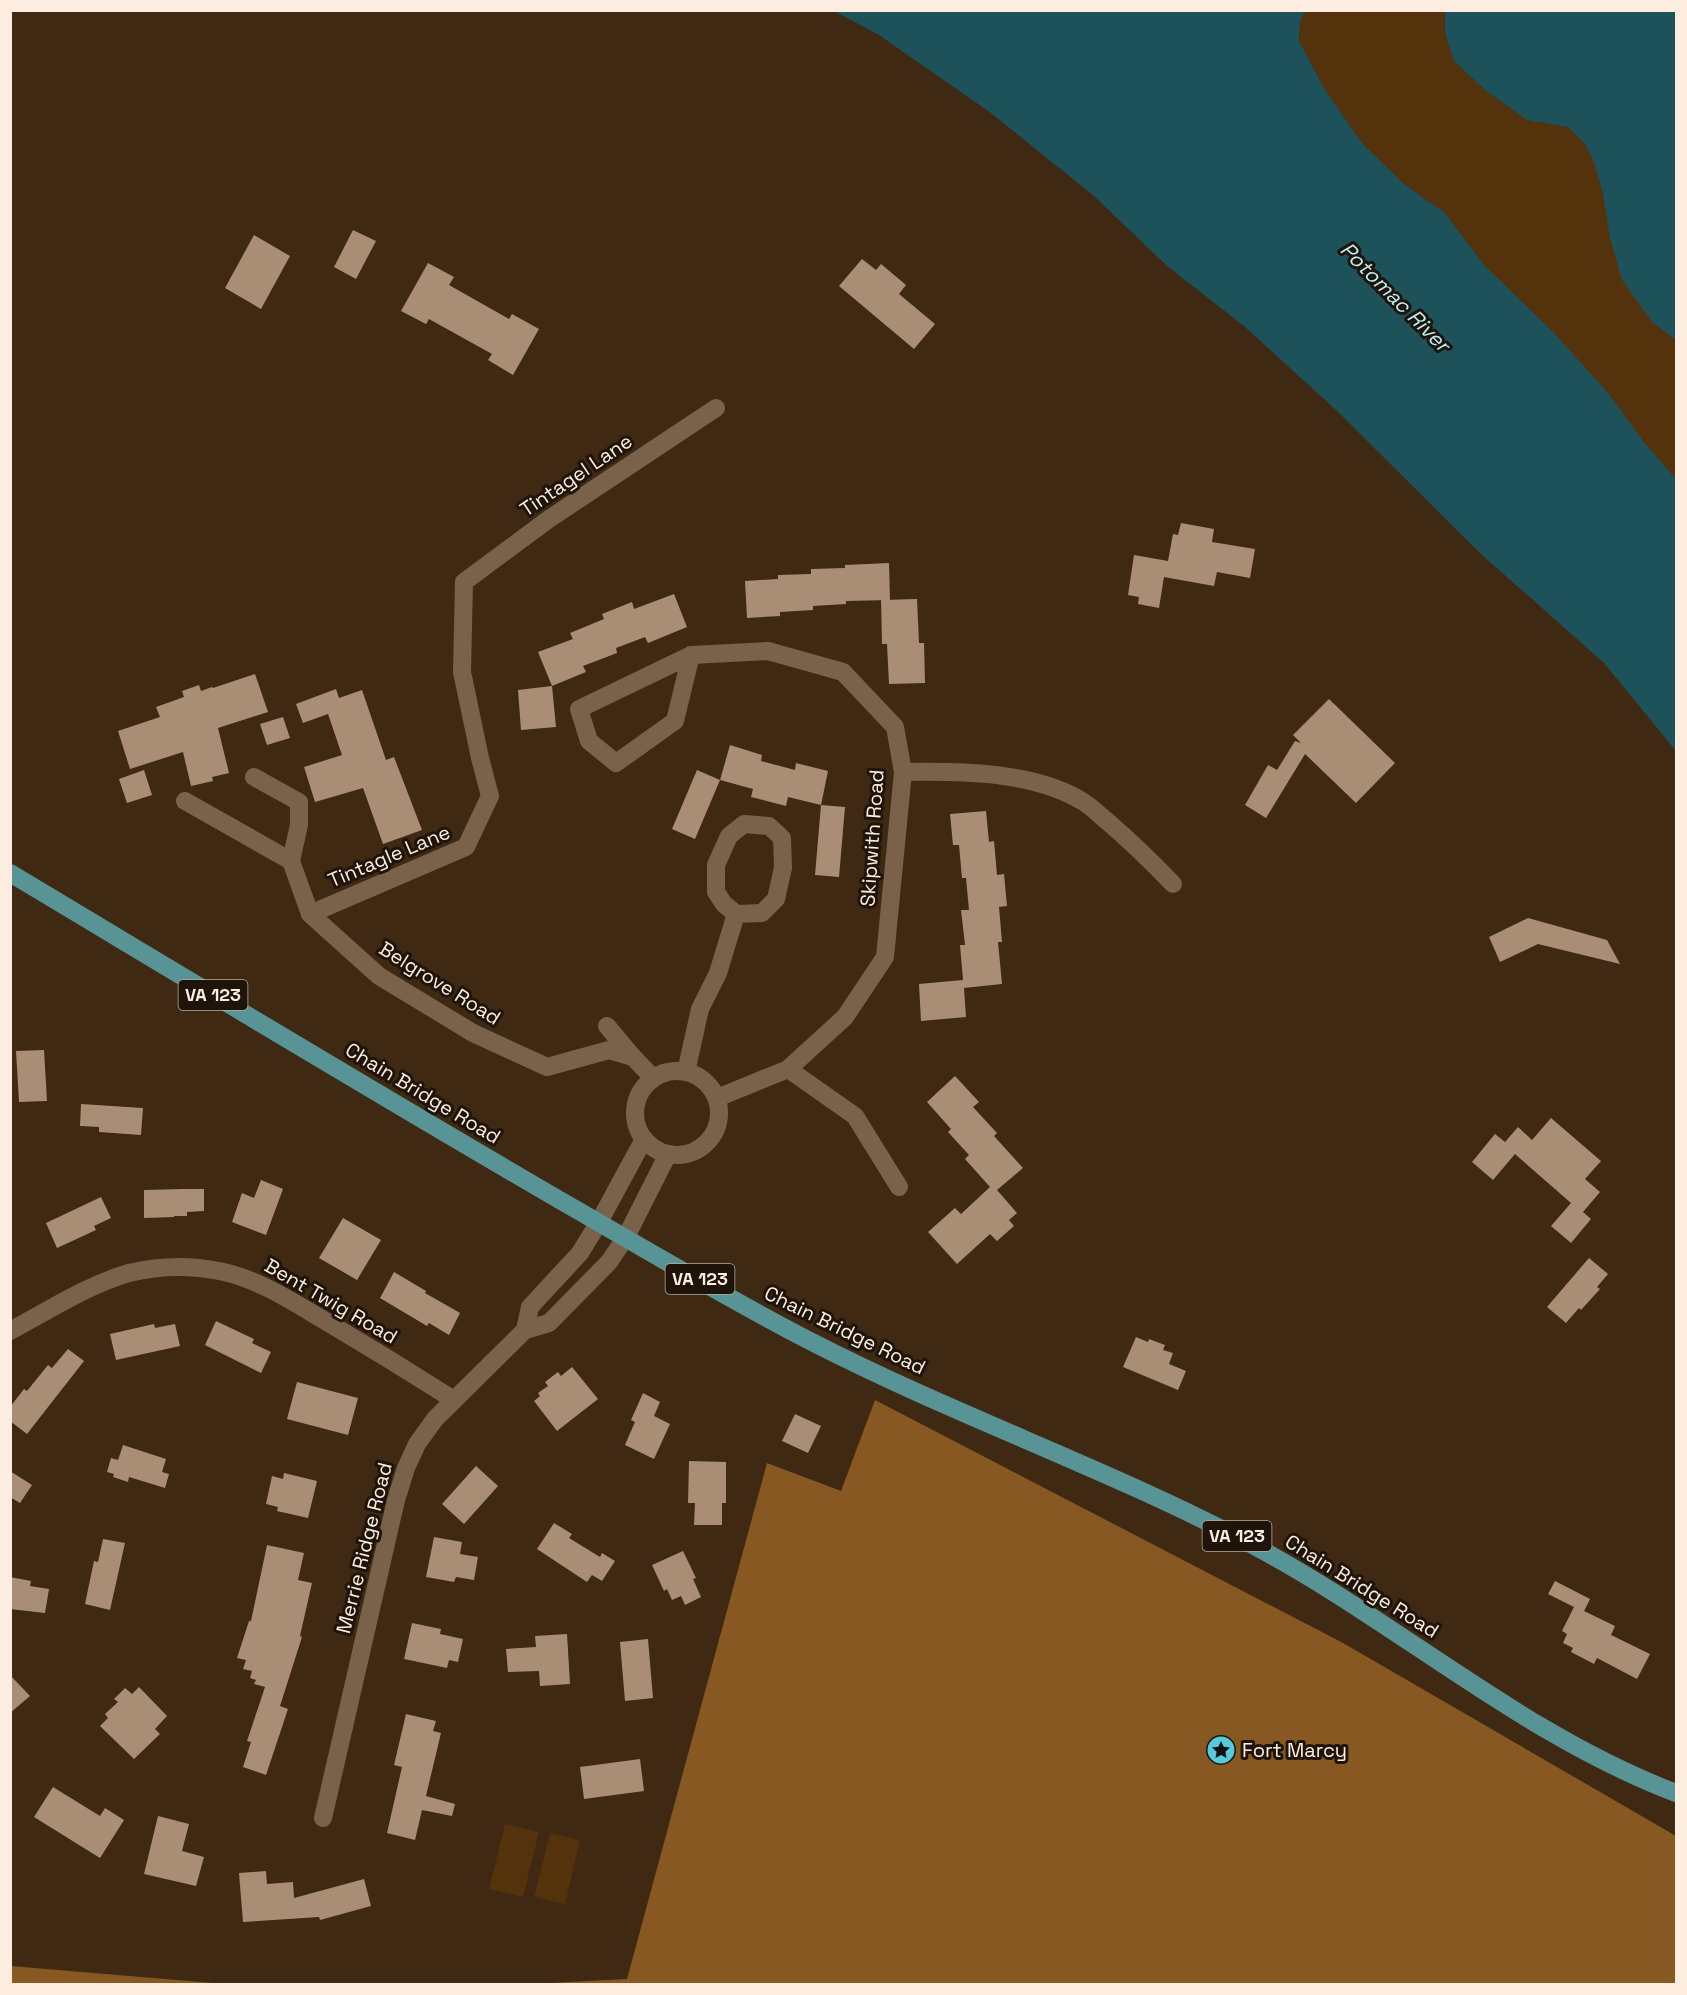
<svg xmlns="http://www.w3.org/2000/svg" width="1687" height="1995" font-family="'Space Grotesk',sans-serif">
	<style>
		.green { fill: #53320c }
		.forest { fill: #885822 }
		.water { fill: #1e525b }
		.building { fill: #a98e75 }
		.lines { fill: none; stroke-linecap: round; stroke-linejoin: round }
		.street { stroke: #7a6149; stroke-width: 18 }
		.primary { stroke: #589395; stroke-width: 18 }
		.labels { text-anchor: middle; stroke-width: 6; stroke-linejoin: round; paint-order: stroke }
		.shield { fill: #1e140a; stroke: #b9aca0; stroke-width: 1.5 }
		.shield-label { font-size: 18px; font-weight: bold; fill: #fcede0 }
		.street-label { font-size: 20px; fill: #fcede0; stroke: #1e140a }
		.poi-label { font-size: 20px; fill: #fcede0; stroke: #1e140a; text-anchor: start }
		.water-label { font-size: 21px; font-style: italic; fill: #beedf6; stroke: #1e140a }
	</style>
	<rect width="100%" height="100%" fill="#3f2912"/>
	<g class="green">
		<path d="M1305,11H1445V33L1454,61L1486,91L1527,120L1569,127L1585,144L1594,161L1603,194L1653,323L1676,340V479L1485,266L1444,212L1405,185L1361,142L1324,88L1299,41L1300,21Z"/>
		<path d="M505,1824L539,1832L523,1897L489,1889Z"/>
		<path d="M550,1833L580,1840L565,1904L534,1897Z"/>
	</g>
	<g class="forest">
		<path d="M875,1400L1343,1643L1676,1836V1984H530L627,1979L767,1463L841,1491Z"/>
		<path d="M11,1966L224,1984H11Z"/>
	</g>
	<g class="water">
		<path d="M834,11H1305L1300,21L1299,41L1324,88L1361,142L1405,185L1444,212L1485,266L1554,333L1608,393L1643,441L1676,479V751L1604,663L1481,554L1336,410L1244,326L1167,266L1094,196L991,113L879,35Z"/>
		<path d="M1445,11H1676V340L1653,323L1622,280L1610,238L1603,194L1594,162L1585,144L1568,127L1527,120L1486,91L1454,61L1445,33Z"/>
	</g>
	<g class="building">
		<path d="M353,230L376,241L356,279L334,267Z"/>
		<path d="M254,235L290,256L261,309L225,288Z"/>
		<path d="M862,259L876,270L881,264L906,285L899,294L935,324L914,349L839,286Z"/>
		<path d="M428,263L454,277L449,285L509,319L512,314L539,329L513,375L488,360L492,354L429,319L426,324L401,311Z"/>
		<path d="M1181,523L1214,529L1212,542L1255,549L1250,578L1217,572L1214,586L1164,577L1159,608L1138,604L1139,597L1128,595L1134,555L1168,561L1173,534L1178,535Z"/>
		<path d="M889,563L890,600L846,601V604L813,606V610L780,612V616L747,618L745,581L778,579V575L811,574V569L845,568V565Z"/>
		<path d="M674,594L687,627L648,643L645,637L616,648L617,653L583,666L586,672L552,686L538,652L573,639L570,633L604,619L602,614L632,602L634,609Z"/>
		<path d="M917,599L919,643H924L925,683L889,684L887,644H882L881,600Z"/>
		<path d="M255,674L268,712L218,728L229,773L212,777L213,781L191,786L183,752L130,769L118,731L160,717L156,707L184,697L182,691L199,685L201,691L212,687L213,688Z"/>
		<path d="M552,686L556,727L521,730L518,690Z"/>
		<path d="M336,689L339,698L362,690L386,760L394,757L422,830L383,844L363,788L315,802L304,767L342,755L328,714L303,723L296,704Z"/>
		<path d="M1329,699L1395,763L1356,803L1305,754L1266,818L1245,805L1268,765L1277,770L1295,741L1301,743L1293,735Z"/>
		<path d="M283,717L290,738L267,745L260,724Z"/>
		<path d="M730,745L762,755L761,761L795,770L796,763L828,771L821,805L788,797L786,806L751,797L753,789L720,780Z"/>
		<path d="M144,770L152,795L127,803L119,779Z"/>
		<path d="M697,770L720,780L695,839L672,829Z"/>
		<path d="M821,805L845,807L839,877L815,875Z"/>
		<path d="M986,811L989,842L994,841L997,875L1004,874L1007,906L999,907L1002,942H998L1002,984L964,988L966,1017L921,1021L919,984L963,980L960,945H965L961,910H969L966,878H962L959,845H953L950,814Z"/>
		<path d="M1528,918L1607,940L1620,964L1538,944L1500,962L1489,937Z"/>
		<path d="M44,1050L47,1101L19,1102L16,1051Z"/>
		<path d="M955,1076L979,1102L973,1107L997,1133L994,1136L1023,1168L997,1190L1017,1213L1009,1220L1014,1226L997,1241L990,1234L957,1264L928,1232L955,1208L961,1214L990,1187L965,1159L969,1155L948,1132L951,1129L927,1102Z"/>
		<path d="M81,1104L143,1108L141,1135L99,1132V1127L80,1126Z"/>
		<path d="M1551,1118L1601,1161L1585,1179L1600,1192L1583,1212L1591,1219L1571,1243L1551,1226L1571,1203L1515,1154L1493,1180L1472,1162L1495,1134L1505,1142L1518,1127L1532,1140Z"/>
		<path d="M261,1180L283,1189L266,1235L232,1222L242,1193L254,1198Z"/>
		<path d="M182,1189H204V1211L187,1212V1216H174V1217L144,1218V1190Z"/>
		<path d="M101,1197L111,1218L94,1226L96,1230L57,1248L46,1223Z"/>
		<path d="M343,1218L381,1240L357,1280L319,1258Z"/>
		<path d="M1589,1258L1608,1274L1597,1287L1600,1289L1581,1310L1579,1308L1566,1323L1547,1307Z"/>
		<path d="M394,1272L426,1291L425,1293L460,1313L449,1335L429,1323L427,1326L380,1298Z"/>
		<path d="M216,1321L254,1339L252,1343L271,1352L261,1373L205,1345Z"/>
		<path d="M154,1324L155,1328L175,1324L180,1346L116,1360L110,1334Z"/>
		<path d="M1136,1337L1148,1342L1149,1339L1165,1345L1163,1350L1173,1353L1169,1364L1186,1371L1178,1390L1123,1367Z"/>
		<path d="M68,1349L84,1361L27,1434L10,1421V1407L24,1389L27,1391L48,1365L52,1368Z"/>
		<path d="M572,1367L598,1399L557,1431L534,1401L540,1396L538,1393L548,1386L545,1382L558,1372L561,1376Z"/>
		<path d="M297,1382L358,1398L348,1435L287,1419Z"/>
		<path d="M643,1393L660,1402L654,1416L670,1424L654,1459L625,1445L635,1422L631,1420Z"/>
		<path d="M795,1414L821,1426L808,1453L782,1441Z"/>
		<path d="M123,1445L166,1459L162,1472L169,1474L165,1488L129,1477L128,1482L113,1477L114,1474L107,1472L111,1458L118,1460Z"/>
		<path d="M689,1461L726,1462V1503H722V1525H694L695,1503H688Z"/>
		<path d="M476,1466L498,1486L464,1524L442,1504Z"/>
		<path d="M10,1471L32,1485L20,1503L10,1497Z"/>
		<path d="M284,1473L317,1481L308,1518L277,1511L278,1507L266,1504L272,1476L283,1479Z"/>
		<path d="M554,1523L572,1534L569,1538L600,1557L602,1553L615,1561L602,1581L592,1575L587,1582L537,1549Z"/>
		<path d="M434,1537L462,1542L460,1554L478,1557L474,1580L456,1577L454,1582L426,1577Z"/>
		<path d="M103,1539L125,1543L110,1610L85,1604L94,1561L98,1562Z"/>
		<path d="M267,1545L304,1553L298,1580L312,1583L300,1636L302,1637L280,1706L288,1709L266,1775L243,1767L251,1742L247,1741L265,1687L254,1684L256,1680L250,1678L252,1671L243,1669L246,1660L237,1658L249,1621H251Z"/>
		<path d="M683,1551L696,1578L693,1579L701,1597L685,1605L681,1596L672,1600L667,1589L664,1591L652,1565Z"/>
		<path d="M10,1577L31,1581L30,1586L49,1589L45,1613L10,1609Z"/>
		<path d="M1555,1581L1590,1599L1584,1611L1615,1626L1611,1635L1650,1654L1637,1679L1597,1658L1594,1664L1571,1652L1573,1648L1563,1643L1567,1634L1562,1631L1574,1607L1548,1594Z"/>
		<path d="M412,1623L441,1629L440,1634L463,1639L458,1662L449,1660L447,1668L404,1659Z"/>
		<path d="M567,1634L570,1684L540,1686L539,1671L508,1672L506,1649L536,1647L535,1636Z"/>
		<path d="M648,1639L653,1698L625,1701L620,1642Z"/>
		<path d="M10,1675L30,1696L10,1713Z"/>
		<path d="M139,1687L167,1716L155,1729L160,1734L134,1759L100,1726L108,1718L105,1714L118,1702L114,1699L125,1688L132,1694Z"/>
		<path d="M406,1714L436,1721L433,1731L441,1733L426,1796L455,1804L452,1816L422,1810L415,1840L387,1833L402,1767L394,1765Z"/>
		<path d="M640,1759L644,1791L584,1799L580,1767Z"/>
		<path d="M53,1787L100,1816L105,1808L124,1820L100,1858L34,1817Z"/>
		<path d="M158,1816L189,1824L182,1851L204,1857L196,1886L144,1874Z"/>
		<path d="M266,1871L267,1884L293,1882L294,1898L364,1879L371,1906L320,1920L319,1917L243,1922L239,1873Z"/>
	</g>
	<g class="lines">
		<g class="street">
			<path d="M691,655L768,651L843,672L895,727L903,772L885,957L845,1017L788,1069L717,1098"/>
			<path d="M691,655L675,721L616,763L589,741L579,709Z"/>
			<path d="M903,772C959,771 1032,771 1082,801C1091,806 1099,815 1107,821C1130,841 1152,862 1173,884"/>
			<path d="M254,777L299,802V825L291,861"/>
			<path d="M185,801L291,861L310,914L379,976L473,1033L547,1067L609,1050L633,1057L653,1078"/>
			<path d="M310,914L466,847L490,796L480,758L462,672L464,582L549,519L716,408"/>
			<path d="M607,1026L633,1057"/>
			<path d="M788,1069L855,1116L899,1187"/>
			<circle cx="677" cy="1113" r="42"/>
			<path d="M686,1072L700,1009L718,973L736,914L762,913L776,899L783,868L782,838L769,826L744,824L729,836L716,865V892L724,904L736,914"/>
			<path d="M525,1330L530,1307L580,1253L599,1222L644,1139"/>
			<path d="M10,1331C48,1311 87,1285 129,1273C158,1266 190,1265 219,1271C256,1278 290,1300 322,1319C366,1345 410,1372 454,1400"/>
			<path d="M323,1818L396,1500L406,1468L417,1444L435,1419L525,1330L549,1323L609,1262L626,1237L668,1154"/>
		</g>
		<path class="primary" d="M10,873C197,985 382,1097 570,1206C650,1252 730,1300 812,1342C954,1415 1106,1468 1247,1542C1394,1619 1520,1734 1676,1793"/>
	</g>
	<defs>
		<g id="sight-disc" transform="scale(1.5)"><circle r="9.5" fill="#55cade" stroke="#1e140a"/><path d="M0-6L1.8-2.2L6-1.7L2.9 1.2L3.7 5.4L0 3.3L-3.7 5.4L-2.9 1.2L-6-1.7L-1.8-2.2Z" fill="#111"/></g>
	</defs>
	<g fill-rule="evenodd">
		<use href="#sight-disc" x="1221" y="1750"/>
	</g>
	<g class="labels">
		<g class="shield">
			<rect x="178.5" y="980" width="69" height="30" rx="4.5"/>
			<rect x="665.5" y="1264" width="69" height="30" rx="4.5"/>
			<rect x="1202.5" y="1521" width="69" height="30" rx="4.5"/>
		</g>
		<g class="shield-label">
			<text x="213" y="1001">VA 123</text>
			<text x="700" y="1285">VA 123</text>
			<text x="1237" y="1542">VA 123</text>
		</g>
		<g class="street-label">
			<text transform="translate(576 475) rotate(-34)" y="7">Tintagel Lane</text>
			<text transform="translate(872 838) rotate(-86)" y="7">Skipwith Road</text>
			<text transform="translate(389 856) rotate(-23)" y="7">Tintagle Lane</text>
			<text transform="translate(440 983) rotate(32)" y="7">Belgrove Road</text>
			<text transform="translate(423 1093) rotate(31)" y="7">Chain Bridge Road</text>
			<text transform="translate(331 1301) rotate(30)" y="7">Bent Twig Road</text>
			<text transform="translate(845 1330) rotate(26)" y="7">Chain Bridge Road</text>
			<text transform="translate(364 1548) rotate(-76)" y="7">Merrie Ridge Road</text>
			<text transform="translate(1362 1586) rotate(32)" y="7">Chain Bridge Road</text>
		</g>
		<g class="poi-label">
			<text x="1242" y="1757">Fort Marcy</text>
		</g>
		<g class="water-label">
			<text transform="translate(1395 297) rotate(45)" y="7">Potomac River</text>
		</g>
	</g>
	<rect width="1687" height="1995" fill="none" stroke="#fcede0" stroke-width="24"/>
</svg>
